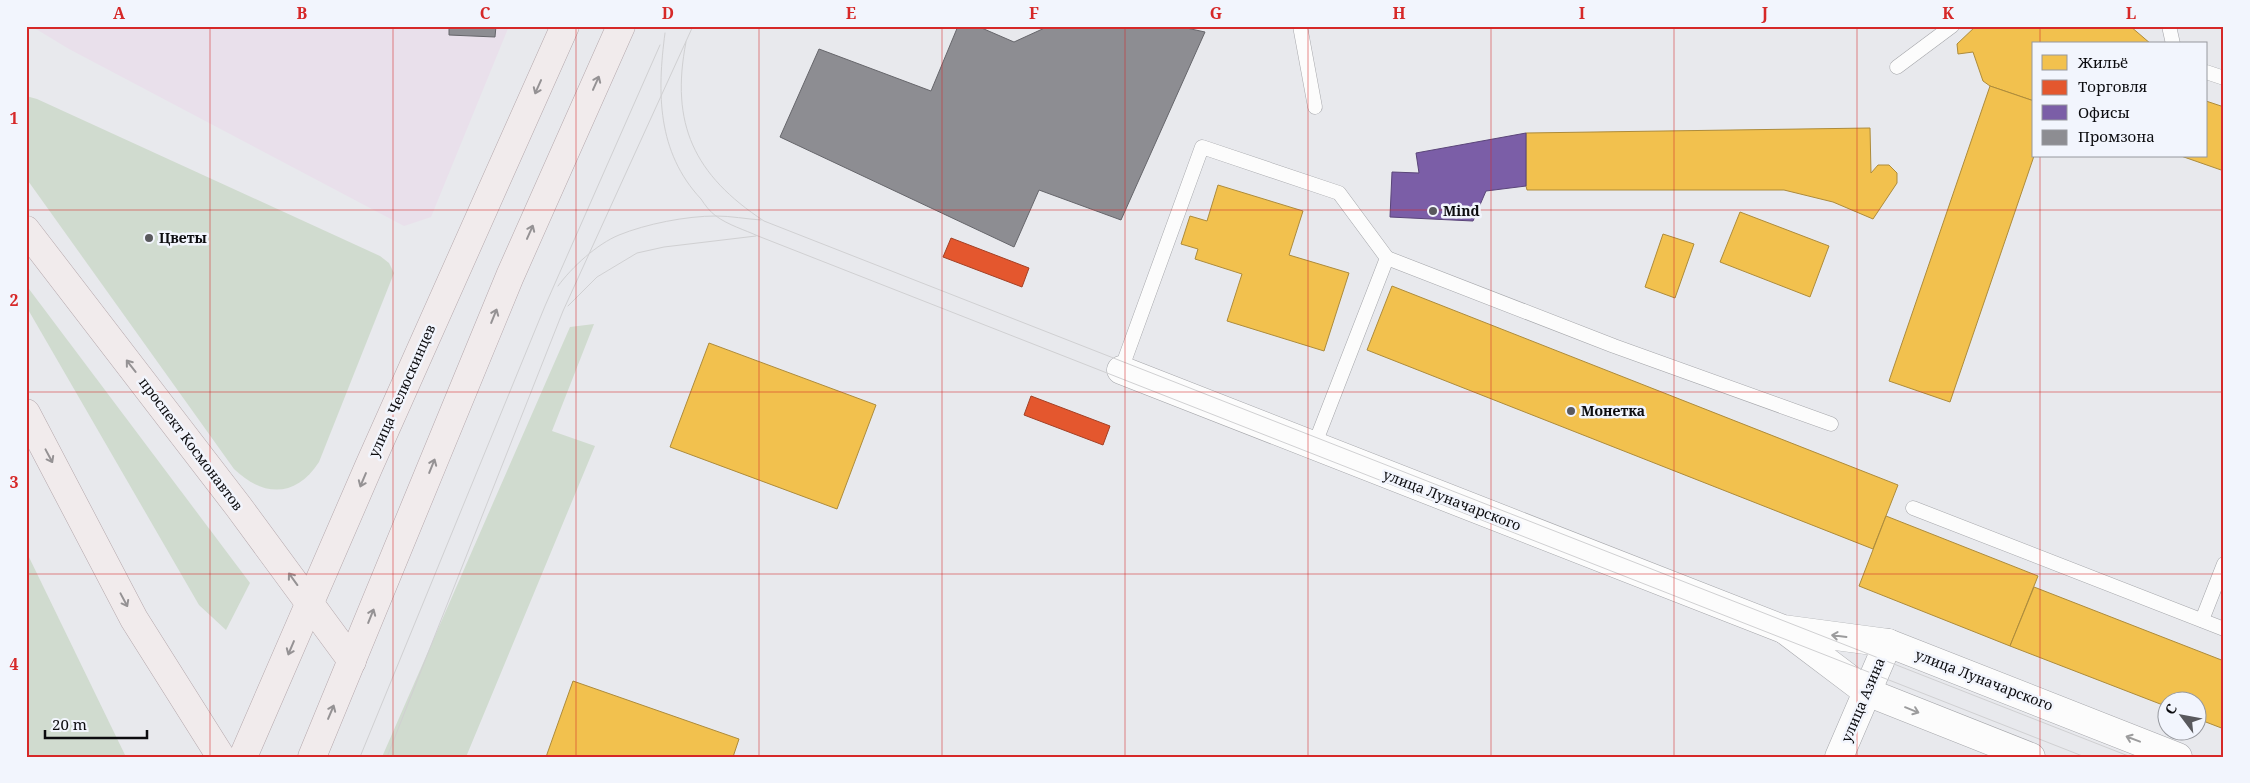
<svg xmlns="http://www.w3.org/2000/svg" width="2250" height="783" font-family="'Noto Serif',serif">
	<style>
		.industrial { fill: #e9e0eb }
		.green { fill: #d0dbcf }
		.homes { fill: #f2c14e; stroke: #ad8b3b }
		.shops { fill: #e4572e; stroke: #a34025 }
		.offices { fill: #7b5ea7; stroke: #5a4579 }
		.industry { fill: #8d8d92; stroke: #66666b }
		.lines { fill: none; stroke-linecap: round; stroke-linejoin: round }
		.lane-casing { stroke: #a5a6aa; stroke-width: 15 }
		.street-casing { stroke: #a5a6aa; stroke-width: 29 }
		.secondary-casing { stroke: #a5a6aa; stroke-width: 29 }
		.primary-casing { stroke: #b5a8ac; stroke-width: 29 }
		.lane { stroke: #fcfcfc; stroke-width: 14 }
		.street { stroke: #fcfcfc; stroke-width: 28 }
		.secondary { stroke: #fcfcfc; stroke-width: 28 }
		.primary { stroke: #f1ebec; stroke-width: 28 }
		.tram { stroke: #d0d0d2; stroke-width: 1 }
		.oneway { stroke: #959294 }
		.oneway2 { stroke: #9c9c9d }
		.grid { fill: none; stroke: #d62828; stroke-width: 1; stroke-opacity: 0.55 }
		.poi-dot { fill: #59595d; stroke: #f2f5fd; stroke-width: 2 }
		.labels { text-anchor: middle; stroke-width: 5; stroke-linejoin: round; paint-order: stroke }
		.poi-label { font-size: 14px; font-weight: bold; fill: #0c0c0f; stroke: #f2f5fd; text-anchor: start }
		.street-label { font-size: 14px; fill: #0c0c0f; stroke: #f2f5fd }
		.neatline { fill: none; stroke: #d62828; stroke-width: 2 }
		.grid-label { font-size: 16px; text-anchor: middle; font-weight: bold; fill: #d62828 }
	</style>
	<rect width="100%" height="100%" fill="#e8e9ed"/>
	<path class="industrial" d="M31,26H509L431,217L404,226L69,49Z"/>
	<g class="green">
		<path d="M26,96L37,99L380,256L389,263L394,273L319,462C296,498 263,497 234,469L26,178Z"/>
		<path d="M26,285L250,583L226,630L199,605L26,306Z"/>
		<path d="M594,324L552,431L595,446L466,757H382L570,327Z"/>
		<path d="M26,551L126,757H26Z"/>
	</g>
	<g class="homes">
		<path d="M1976,26H2130L2151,44H2034V101L1990,86L1983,81L1973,52L1958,54L1957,44Z"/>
		<path d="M1990,86L2034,101V156L1950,402L1889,381Z"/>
		<path d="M2206,101L2224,107V171L2181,156H2206Z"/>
		<path d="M1870,128L1871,173L1878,165H1889L1897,173V183L1873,219L1833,202L1784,190H1527L1526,186V133Z"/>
		<path d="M1218,185L1303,211L1289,255L1349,273L1324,351L1227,321L1242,274L1195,259L1198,249L1181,244L1190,216L1207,221Z"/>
		<path d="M1740,212L1829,246L1810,297L1720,262Z"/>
		<path d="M1663,234L1694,244L1675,298L1645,287Z"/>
		<path d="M1392,286L1898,485L1873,549L1367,350Z"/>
		<path d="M709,343L876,405L837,509L670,447Z"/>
		<path d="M1886,516L2038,576L2010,646L1859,586Z"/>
		<path d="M2034,587L2224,661V729L2198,719V700H2168V707L2010,646Z"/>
		<path d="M573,681L739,739L733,757H546Z"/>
	</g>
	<g class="shops">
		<path d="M951,238L1029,268L1022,287L943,257Z"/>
		<path d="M1031,396L1110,426L1103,445L1024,415Z"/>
	</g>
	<path class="offices" d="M1526,133V186L1486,191L1473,221L1390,217L1392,172L1419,173L1416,153Z"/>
	<g class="industry">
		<path d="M449,26H496L495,37L449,35Z"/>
		<path d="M958,26H977L1014,42L1049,26H1177L1205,32L1121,220L1039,190L1014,247L780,137L819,49L931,91Z"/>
	</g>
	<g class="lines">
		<g class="lane-casing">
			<g id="lane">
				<path d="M1300,26L1315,107"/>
				<path d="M2169,26L2173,44"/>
				<path d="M1897,67L1952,26"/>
				<path d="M2206,72L2224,78"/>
				<path d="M1387,258L1614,346L1831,424"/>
				<path d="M1121,370L1202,147L1339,193L1387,258L1314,446"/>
				<path d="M1913,508L2224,629"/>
				<path d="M2202,620L2224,564"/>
			</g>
		</g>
		<g class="street-casing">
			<g id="street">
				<path d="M1121,370L1783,629L1888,643"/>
				<path d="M1785,630L1867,692"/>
			</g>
		</g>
		<g class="secondary-casing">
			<g id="secondary">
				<path d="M1867,692L2031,757"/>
				<path d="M1839,757L1888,643L2178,757"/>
			</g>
		</g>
		<g class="primary-casing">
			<g id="primary">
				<path d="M26,230L238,506L352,661"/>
				<path d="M26,413L134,619L221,757"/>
				<path d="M243,757L369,466L565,26"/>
				<path d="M312,757L510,276L621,26"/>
			</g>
		</g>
		<use href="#lane" class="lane"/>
		<use href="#street" class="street"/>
		<use href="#secondary" class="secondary"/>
		<use href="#primary" class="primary"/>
		<g class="tram">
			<path d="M665,33C657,93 657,152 701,199C705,205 710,212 716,216C728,225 745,230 758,236L2085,757"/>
			<path d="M686,42C670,124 694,175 764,221L2131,757"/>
			<path d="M558,286C572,267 597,244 619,235C646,224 686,216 716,216C731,216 746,219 761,220"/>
			<path d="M568,306L597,277L637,253L664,247L756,236"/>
			<path d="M360,757L545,306L660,45"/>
			<path d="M387,757L563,311L693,26"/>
		</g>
	</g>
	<defs><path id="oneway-shaft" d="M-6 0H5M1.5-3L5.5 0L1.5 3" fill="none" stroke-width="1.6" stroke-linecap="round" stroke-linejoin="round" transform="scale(1.25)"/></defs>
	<g class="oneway">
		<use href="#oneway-shaft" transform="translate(596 83) rotate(-66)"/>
		<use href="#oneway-shaft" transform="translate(538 87) rotate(114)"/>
		<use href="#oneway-shaft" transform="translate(530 232) rotate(-66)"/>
		<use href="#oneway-shaft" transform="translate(494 316) rotate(-68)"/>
		<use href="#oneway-shaft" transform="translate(131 366) rotate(-128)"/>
		<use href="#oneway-shaft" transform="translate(49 456) rotate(62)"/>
		<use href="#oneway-shaft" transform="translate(432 466) rotate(-68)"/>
		<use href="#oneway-shaft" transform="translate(363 480) rotate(113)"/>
		<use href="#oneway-shaft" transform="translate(293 579) rotate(-126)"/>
		<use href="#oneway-shaft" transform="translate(124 600) rotate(62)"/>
		<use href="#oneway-shaft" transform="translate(371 616) rotate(-68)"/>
		<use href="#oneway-shaft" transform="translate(291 648) rotate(113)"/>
		<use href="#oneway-shaft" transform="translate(331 712) rotate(-67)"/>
	</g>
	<g class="oneway2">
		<use href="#oneway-shaft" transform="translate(1839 636) rotate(-173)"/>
		<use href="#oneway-shaft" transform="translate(1912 710) rotate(22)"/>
		<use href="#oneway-shaft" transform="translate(2133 739) rotate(-159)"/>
	</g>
	<path class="grid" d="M210,26V757M393,26V757M576,26V757M759,26V757M942,26V757M1125,26V757M1308,26V757M1491,26V757M1674,26V757M1857,26V757M2040,26V44M2040,156V757M26,210H2224M26,392H2224M26,574H2224"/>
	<g class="poi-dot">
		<circle cx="1433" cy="211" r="5"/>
		<circle cx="149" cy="238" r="5"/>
		<circle cx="1571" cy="411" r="5"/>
	</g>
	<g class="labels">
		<g class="poi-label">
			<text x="1443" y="216">Mind</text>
			<text x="159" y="243">Цветы</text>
			<text x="1581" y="416">Монетка</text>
		</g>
		<g class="street-label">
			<text transform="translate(402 391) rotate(-66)" y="5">улица Челюскинцев</text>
			<text transform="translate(191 444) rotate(53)" y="5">проспект Космонавтов</text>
			<text transform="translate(1452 500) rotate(21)" y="5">улица Луначарского</text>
			<text transform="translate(1984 680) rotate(21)" y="5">улица Луначарского</text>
			<text transform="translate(1863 700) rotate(-67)" y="5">улица Азина</text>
		</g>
	</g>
	<rect width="2250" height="783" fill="none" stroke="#f2f5fd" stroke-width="55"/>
	<rect x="2032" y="42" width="175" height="115" fill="#f2f5fd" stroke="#96989e"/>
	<rect x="2042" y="55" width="25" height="15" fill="#f2c14e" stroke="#96989e"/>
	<text x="2078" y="68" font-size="15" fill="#0c0c0f">Жильё</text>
	<rect x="2042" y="80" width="25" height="15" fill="#e4572e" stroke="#96989e"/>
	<text x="2078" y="92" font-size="15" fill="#0c0c0f">Торговля</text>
	<rect x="2042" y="105" width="25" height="15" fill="#7b5ea7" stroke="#96989e"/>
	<text x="2078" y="118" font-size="15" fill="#0c0c0f">Офисы</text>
	<rect x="2042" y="130" width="25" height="15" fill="#8d8d92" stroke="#96989e"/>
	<text x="2078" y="142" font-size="15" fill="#0c0c0f">Промзона</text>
	<g transform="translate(2182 716) rotate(302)"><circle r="24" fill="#f2f5fd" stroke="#96989e"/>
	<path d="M0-4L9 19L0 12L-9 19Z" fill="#59595d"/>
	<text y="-8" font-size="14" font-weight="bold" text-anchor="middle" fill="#0c0c0f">С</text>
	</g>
	<path d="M45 730v8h102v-8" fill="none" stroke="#0c0c0f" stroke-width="2.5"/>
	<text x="52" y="730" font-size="15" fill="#0c0c0f" stroke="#f2f5fd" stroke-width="4" paint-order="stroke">20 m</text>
	<rect x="28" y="28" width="2194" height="728" class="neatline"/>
	<g class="grid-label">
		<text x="119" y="19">A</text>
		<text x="302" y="19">B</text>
		<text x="485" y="19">C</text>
		<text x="668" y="19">D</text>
		<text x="851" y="19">E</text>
		<text x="1034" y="19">F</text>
		<text x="1216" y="19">G</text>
		<text x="1399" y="19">H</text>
		<text x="1582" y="19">I</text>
		<text x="1765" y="19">J</text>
		<text x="1948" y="19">K</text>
		<text x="2131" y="19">L</text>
		<text x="14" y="124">1</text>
		<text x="14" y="306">2</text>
		<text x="14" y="488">3</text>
		<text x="14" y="670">4</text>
	</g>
</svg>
